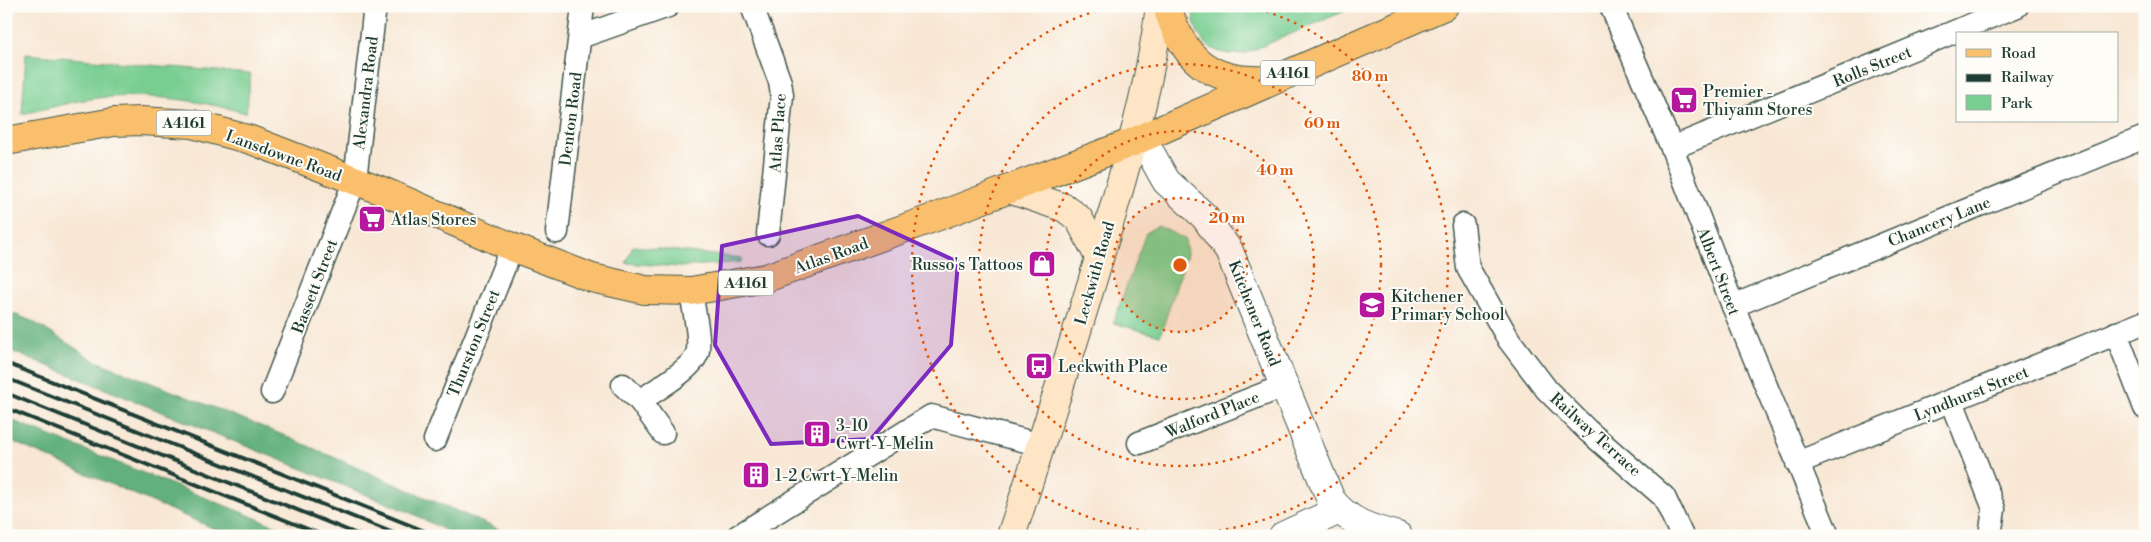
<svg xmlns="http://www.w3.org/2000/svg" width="2151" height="542" font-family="'Libre Bodoni',serif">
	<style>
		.green { fill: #78cd91; stroke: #4c8562 }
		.forest { fill: #62b07b; stroke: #407658 }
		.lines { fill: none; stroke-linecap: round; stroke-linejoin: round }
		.minor-casing { stroke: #40564c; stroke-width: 25 }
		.tertiary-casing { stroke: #40564c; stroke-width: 30 }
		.secondary-casing { stroke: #40564c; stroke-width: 30 }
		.primary-casing { stroke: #40564c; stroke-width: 30 }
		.minor { stroke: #fff; stroke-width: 22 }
		.tertiary { stroke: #fff; stroke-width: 28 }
		.secondary { stroke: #fde5c5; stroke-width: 28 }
		.primary { stroke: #f9bf6d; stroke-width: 28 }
		.rail { stroke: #1f3d34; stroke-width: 4 }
		.marked { fill: #7b2cbf; fill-opacity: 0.2; stroke: #7b2cbf; stroke-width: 4; stroke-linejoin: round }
		.ring { fill: none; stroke: #de580e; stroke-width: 2.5; stroke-dasharray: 2.5 5 }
		.labels { text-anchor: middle; stroke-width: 4; stroke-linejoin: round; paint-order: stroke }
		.shield { fill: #fdfcf7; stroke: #62766e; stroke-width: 1 }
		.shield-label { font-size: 15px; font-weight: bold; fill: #1f3d34 }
		.street-label { font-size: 16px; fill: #1f3d34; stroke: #fdfcf7 }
		.poi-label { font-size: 16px; fill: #1f3d34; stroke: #fdfcf7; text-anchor: start }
		.centre { fill: #de580e; stroke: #fdfcf7; stroke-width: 2.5 }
		.ring-label { font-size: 15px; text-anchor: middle; font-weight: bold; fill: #de580e; stroke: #fdfcf7; stroke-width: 4; stroke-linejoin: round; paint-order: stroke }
	</style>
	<rect width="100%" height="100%" fill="#fdfcf7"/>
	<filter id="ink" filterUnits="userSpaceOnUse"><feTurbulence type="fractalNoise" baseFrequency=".02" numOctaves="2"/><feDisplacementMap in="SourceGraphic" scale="10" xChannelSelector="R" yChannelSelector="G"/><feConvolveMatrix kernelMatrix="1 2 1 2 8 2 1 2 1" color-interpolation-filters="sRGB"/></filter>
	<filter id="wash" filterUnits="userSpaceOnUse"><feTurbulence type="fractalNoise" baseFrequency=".0096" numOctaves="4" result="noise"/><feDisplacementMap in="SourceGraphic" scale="20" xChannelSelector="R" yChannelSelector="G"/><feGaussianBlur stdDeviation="1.12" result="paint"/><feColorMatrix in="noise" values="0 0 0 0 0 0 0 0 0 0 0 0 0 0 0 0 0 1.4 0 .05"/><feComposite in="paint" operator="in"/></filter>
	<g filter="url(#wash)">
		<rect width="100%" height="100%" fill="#f8e7d4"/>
		<g class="green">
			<path d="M1193,6H1357L1246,53C1213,59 1192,40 1193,6Z"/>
			<path d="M26,54L251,74L246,113C198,100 147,93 97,98C72,101 47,109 22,114Z"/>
			<path d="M1158,226L1185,239L1187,254L1160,336L1113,323L1146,233Z"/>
			<path d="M633,246L742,258L741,262L679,267L626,263Z"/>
		</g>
		<g class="forest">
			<path d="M6,311L32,321L96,361L276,432L514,536H456L411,513L6,349Z"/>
			<path d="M6,418L301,536H231L6,439Z"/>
		</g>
	</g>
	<g filter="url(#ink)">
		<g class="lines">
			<g class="minor-casing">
				<g id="minor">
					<path d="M752,6L780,82L782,95L768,234"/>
					<path d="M1611,6L1672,148L1733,306L1828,536"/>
					<path d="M580,37L668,6"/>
					<path d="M1672,148L2017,6"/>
					<path d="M1463,225L1468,268L1509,340L1547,390L1587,430L1664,497L1682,536"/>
					<path d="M557,232L583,6"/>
					<path d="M1733,306L2145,137"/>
					<path d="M2116,333L2145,408"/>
					<path d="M623,385L640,401"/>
					<path d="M272,392L355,180L375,6"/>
					<path d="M1952,401L1994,509L1990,536"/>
					<path d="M663,433L640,401C655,390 696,368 698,350C700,331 693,310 691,291"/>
					<path d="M435,440L512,247"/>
					<path d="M1139,443L1284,386"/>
					<path d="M1797,463L2145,322"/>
					<path d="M738,536L931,416L1041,445"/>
				</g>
			</g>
			<g class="tertiary-casing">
				<g id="tertiary">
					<path d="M1133,142L1151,154L1166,181L1205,217L1229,251L1331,500C1349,523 1371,529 1398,536"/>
					<path d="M1283,536L1339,510"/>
				</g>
			</g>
			<g class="secondary-casing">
				<g id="secondary">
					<path d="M1009,189L1065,208L1079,219L1099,257"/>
					<path d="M1011,536C1045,433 1078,331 1108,228C1129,155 1151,82 1160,6"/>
				</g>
			</g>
			<g class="primary-casing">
				<g id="primary">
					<path d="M1167,6C1183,60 1210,83 1267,80"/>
					<path d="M6,141L114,122L141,121L192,124L251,140L385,192L512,247L592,278L645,290L691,291L766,278L936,217L1133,142L1444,6"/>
				</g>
			</g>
			<use href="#minor" class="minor"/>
			<use href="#tertiary" class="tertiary"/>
			<use href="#secondary" class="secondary"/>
			<use href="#primary" class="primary"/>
			<g class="rail">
				<path d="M6,363L437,536"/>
				<path d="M6,378L401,536"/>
				<path d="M6,393L362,536"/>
				<path d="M6,408L325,536"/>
			</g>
		</g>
	</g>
	<path class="marked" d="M858,216L958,262L951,345L871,439L771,444L715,345L722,246Z"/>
	<circle cx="1180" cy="265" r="67" fill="#de580e" fill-opacity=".12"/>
	<g class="ring">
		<circle cx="1180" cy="265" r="67"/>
		<circle cx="1180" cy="265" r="134"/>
		<circle cx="1180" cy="265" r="201"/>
		<path d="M1252 7A268 268 0 1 1 1108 7"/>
	</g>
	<defs>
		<g id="supermarket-square" transform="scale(1.4375)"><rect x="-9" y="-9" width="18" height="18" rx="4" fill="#b5179e" stroke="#fdfcf7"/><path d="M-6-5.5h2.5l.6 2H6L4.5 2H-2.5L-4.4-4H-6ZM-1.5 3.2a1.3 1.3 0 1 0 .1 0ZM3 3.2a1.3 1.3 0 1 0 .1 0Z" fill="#fff"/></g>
		<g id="shop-square" transform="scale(1.4375)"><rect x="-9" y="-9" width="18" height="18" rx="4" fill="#b5179e" stroke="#fdfcf7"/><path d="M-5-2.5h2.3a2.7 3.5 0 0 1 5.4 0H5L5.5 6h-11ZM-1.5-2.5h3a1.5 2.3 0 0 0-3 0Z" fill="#fff"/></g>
		<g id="school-square" transform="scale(1.4375)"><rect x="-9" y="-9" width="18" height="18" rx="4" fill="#b5179e" stroke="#fdfcf7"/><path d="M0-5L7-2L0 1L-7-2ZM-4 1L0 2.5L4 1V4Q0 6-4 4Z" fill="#fff"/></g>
		<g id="bus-square" transform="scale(1.4375)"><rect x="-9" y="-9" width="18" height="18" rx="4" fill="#b5179e" stroke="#fdfcf7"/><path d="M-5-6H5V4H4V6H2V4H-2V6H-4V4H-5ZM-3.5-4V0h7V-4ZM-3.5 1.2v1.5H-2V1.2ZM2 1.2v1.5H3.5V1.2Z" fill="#fff"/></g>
		<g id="building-square" transform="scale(1.4375)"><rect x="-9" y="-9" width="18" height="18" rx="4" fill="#b5179e" stroke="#fdfcf7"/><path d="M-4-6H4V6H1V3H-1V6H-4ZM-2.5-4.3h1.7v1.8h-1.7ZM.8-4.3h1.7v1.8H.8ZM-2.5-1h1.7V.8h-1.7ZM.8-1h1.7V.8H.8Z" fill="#fff"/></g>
	</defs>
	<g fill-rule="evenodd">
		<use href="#supermarket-square" x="1684" y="100"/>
		<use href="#supermarket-square" x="372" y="219"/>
		<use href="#shop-square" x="1042" y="264"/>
		<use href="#school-square" x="1372" y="305"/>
		<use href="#bus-square" x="1039" y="366"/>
		<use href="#building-square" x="817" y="434"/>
		<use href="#building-square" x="756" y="475"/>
	</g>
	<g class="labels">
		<g class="shield">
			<rect x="1260.5" y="60.5" width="55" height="25" rx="4"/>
			<rect x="156.5" y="110.5" width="55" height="25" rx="4"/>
			<rect x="718.5" y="270.5" width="55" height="25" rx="4"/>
		</g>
		<g class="shield-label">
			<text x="1288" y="78">A4161</text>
			<text x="184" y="128">A4161</text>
			<text x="746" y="288">A4161</text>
		</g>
		<g class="street-label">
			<text transform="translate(1872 66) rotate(-22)" y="6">Rolls Street</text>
			<text transform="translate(365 93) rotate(-83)" y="6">Alexandra Road</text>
			<text transform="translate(570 119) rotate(-83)" y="6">Denton Road</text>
			<text transform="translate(777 133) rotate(-86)" y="6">Atlas Place</text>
			<text transform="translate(284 155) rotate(20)" y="6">Lansdowne Road</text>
			<text transform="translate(1939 221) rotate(-22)" y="6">Chancery Lane</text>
			<text transform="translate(831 255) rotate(-20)" y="6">Atlas Road</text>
			<text transform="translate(1719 271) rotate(69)" y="6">Albert Street</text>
			<text transform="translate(1094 273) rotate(-74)" y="6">Leckwith Road</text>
			<text transform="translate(314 286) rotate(-69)" y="6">Bassett Street</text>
			<text transform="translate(1255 313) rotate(68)" y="6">Kitchener Road</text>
			<text transform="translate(473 343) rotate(-68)" y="6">Thurston Street</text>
			<text transform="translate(1971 393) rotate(-22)" y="6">Lyndhurst Street</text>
			<text transform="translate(1212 414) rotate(-22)" y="6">Walford Place</text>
			<text transform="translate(1596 434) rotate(42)" y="6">Railway Terrace</text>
		</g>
		<g class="poi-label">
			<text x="1703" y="97">Premier -<tspan x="1703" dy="18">Thiyann Stores</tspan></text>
			<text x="391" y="225">Atlas Stores</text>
			<text x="1023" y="270" text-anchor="end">Russo's Tattoos</text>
			<text x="1391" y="302">Kitchener<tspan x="1391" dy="18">Primary School</tspan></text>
			<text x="1058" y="372">Leckwith Place</text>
			<text x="836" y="431">3-10<tspan x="836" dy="18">Cwrt-Y-Melin</tspan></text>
			<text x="775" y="481">1-2 Cwrt-Y-Melin</text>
		</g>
	</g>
	<circle cx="1180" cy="265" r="8" class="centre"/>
	<g class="ring-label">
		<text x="1370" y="81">80 m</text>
		<text x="1322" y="128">60 m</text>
		<text x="1275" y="175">40 m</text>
		<text x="1227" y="223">20 m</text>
	</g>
	<rect width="2151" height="542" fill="none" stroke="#fdfcf7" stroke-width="25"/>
	<rect x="1956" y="32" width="162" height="90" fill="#fdfcf7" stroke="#a4b0a9"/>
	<rect x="1966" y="49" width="25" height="8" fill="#f9bf6d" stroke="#a4b0a9"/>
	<text x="2001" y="58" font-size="15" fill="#1f3d34">Road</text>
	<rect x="1966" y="74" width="25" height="8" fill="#1f3d34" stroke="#a4b0a9"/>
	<text x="2001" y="82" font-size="15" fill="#1f3d34">Railway</text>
	<rect x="1966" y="95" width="25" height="15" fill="#78cd91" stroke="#a4b0a9"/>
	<text x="2001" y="108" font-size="15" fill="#1f3d34">Park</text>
</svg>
